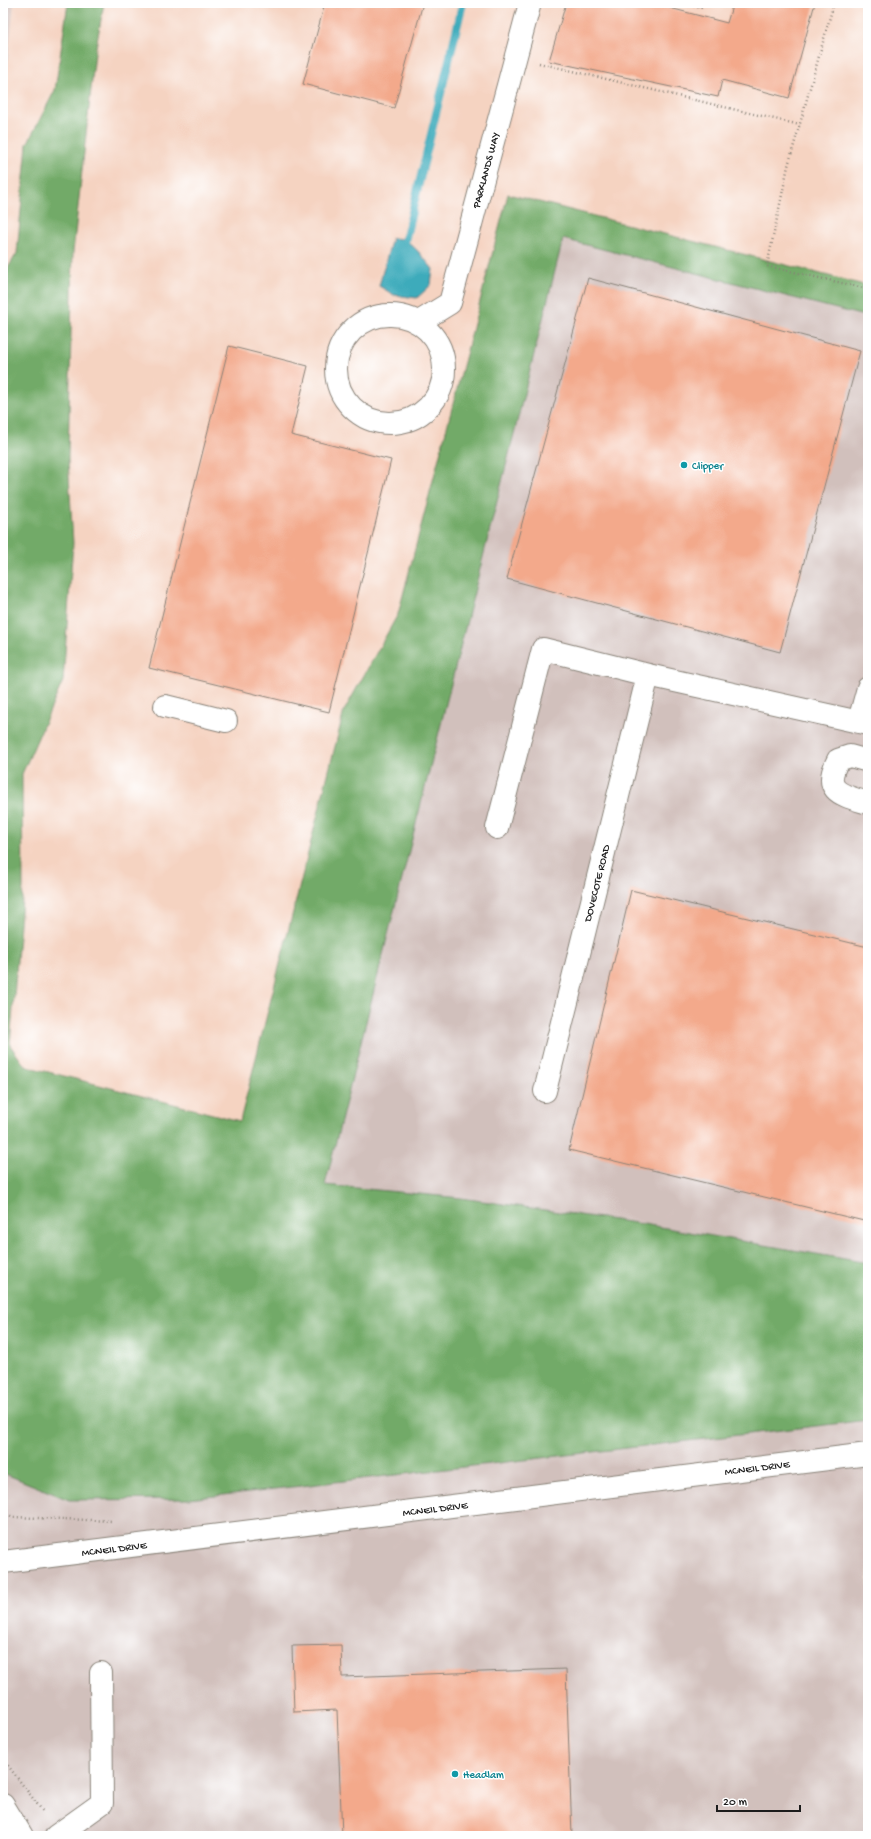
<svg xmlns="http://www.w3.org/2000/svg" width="871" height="1839" font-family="'Gochi Hand',sans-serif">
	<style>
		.built { fill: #f5d3c1 }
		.industrial { fill: #d1c0bc }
		.forest { fill: #72aa67; stroke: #476342 }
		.water { fill: #3dabbb; stroke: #2c646c }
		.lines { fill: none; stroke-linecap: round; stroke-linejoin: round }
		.stream { stroke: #3dabbb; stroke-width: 8 }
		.building { fill: #f3a98b }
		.minor-casing { stroke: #898278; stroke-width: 24 }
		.path { stroke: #898278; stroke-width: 2.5; stroke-dasharray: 1 3; stroke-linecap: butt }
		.minor { stroke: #fff; stroke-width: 22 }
		.culture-dot { fill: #0f9aa8; stroke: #fff; stroke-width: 1.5 }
		.labels { text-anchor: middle; stroke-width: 3; stroke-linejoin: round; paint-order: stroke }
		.street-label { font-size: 11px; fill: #1c1c1c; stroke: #fff }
		.culture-label { font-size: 11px; fill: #0d838f; stroke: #fff; text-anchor: start }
	</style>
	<rect width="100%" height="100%" fill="#fff"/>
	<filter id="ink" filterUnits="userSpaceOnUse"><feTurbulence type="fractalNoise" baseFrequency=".025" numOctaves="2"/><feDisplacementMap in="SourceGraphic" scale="8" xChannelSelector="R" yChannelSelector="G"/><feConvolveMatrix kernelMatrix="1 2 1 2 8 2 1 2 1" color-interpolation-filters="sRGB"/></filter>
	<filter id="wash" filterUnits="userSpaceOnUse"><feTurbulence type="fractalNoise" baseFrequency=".012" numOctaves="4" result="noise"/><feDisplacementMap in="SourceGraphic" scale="16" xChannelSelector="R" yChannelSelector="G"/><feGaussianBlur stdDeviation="0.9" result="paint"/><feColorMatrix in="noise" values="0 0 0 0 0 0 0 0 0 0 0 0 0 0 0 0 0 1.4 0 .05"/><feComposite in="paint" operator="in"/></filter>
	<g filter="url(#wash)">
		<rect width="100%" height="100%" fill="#f6e9d5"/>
		<path class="built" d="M14,3H868V317L563,239L325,1185L3,1153V108Z"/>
		<g class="industrial">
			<path d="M3,3H14L3,108Z"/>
			<path d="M563,239L868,317V1836H3V1153L325,1185Z"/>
		</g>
		<path class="forest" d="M68,3H104L95,53L73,252L68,459L73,543L63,681L22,774L23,888L10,1045L25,1066L240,1121L344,711L398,614L508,194L868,286V317L563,239L325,1185L461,1198L643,1224L868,1263V1420L189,1499L69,1500L3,1473V276L17,253L27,144L55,90Z"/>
		<path class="water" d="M392,238L405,239L417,250L433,269L431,285L417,298L394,295L379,286Z"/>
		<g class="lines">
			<path class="stream" d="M403,249L463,3"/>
		</g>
		<g id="blocks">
			<g class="building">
				<path d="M325,3H423L394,108L303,84Z"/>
				<path d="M566,3H651L727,23L733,3H815L789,98L722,80L718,97L549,61Z"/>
				<path d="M588,278L860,351L780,652L507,579Z"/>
				<path d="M229,346L308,366L291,435L391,460L329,712L149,668Z"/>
				<path d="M631,890L868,947V1222L569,1150Z"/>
				<path d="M341,1645L342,1677L566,1669L572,1836H342L337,1710L294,1712L292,1646Z"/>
			</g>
		</g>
	</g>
	<g filter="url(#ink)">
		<use href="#blocks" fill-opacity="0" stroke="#898278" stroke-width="1"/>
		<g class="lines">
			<g class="minor-casing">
				<g id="minor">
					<circle cx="390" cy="369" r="54"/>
					<path d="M419,322L450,303L530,3"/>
					<path d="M165,706L226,721"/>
					<path d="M859,721L868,688"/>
					<path d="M868,761L850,756L838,760C821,792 842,795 868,803"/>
					<path d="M497,828L543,649L648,675L868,724"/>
					<path d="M545,1091L648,675"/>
					<path d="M3,1562L868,1454"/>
					<path d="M3,1805L22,1836"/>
					<path d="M56,1836L102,1803L101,1673"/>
				</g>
			</g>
			<g class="path">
				<path d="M682,3L701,8L703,3"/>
				<path d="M834,3L788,166L767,266L868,289"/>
				<path d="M539,63L800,125"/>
				<path d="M3,1512L13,1517L113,1521"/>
				<path d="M3,1759L44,1813"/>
			</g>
			<use href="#minor" class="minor"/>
		</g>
	</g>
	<g class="culture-dot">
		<circle cx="684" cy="465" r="4"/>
		<circle cx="455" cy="1774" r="4"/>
	</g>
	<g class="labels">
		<g class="street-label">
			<text transform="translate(485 170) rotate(-75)" y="4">PARKLANDS WAY</text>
			<text transform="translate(596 883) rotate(-76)" y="4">DOVECOTE ROAD</text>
			<text transform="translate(757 1467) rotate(-7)" y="4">MCNEIL DRIVE</text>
			<text transform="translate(435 1508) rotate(-7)" y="4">MCNEIL DRIVE</text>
			<text transform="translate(114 1548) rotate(-7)" y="4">MCNEIL DRIVE</text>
		</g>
		<g class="culture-label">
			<text x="692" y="469">Clipper</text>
			<text x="463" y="1778">Headlam</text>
		</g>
	</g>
	<rect width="871" height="1839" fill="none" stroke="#fff" stroke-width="16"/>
	<path d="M717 1805v6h83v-6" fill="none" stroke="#1c1c1c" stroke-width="2"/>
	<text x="723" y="1805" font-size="12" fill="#1c1c1c" stroke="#ffffff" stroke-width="3" paint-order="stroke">20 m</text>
</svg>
